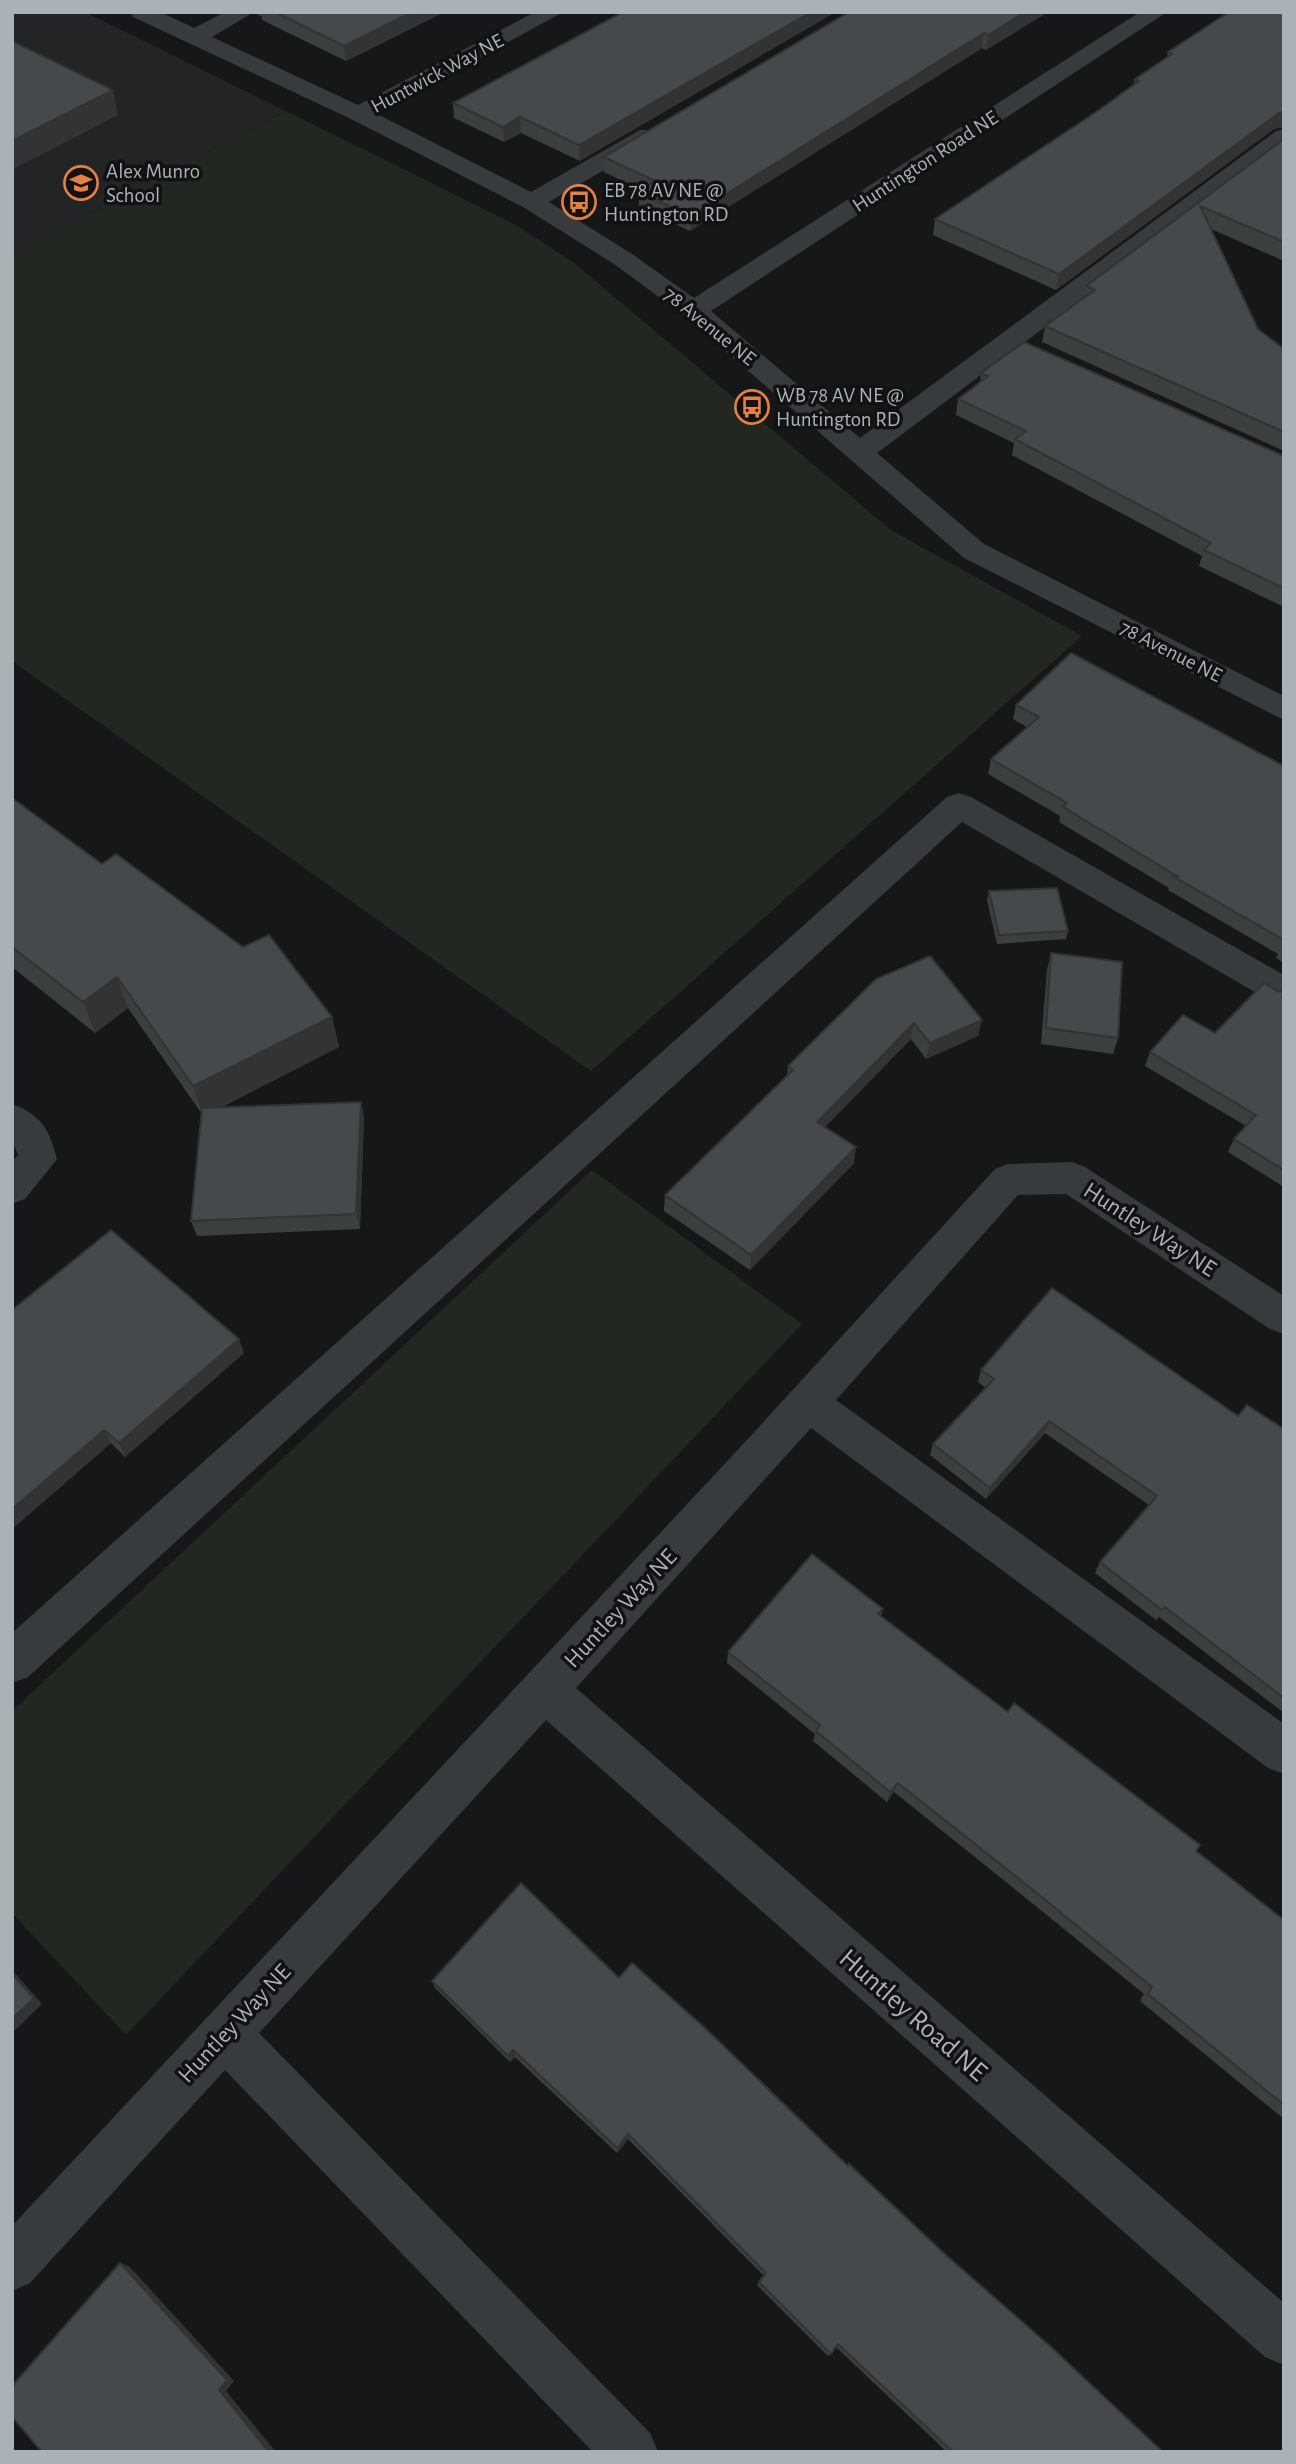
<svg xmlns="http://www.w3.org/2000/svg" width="1296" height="2464" font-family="'Alegreya Sans',sans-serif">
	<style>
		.built { fill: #232426 }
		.green { fill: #222821 }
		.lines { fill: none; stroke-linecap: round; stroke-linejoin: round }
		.minor { fill: #383b3d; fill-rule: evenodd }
		.wall { fill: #3c3f40 }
		.shaded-wall { fill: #313334 }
		.building { fill: #46494b; stroke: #313334; stroke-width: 2 }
		.labels { text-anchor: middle; stroke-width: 7; stroke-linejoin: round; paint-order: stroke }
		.far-street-label { font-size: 21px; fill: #aab2b7; stroke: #121214 }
		.far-poi-label { font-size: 21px; fill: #aab2b7; stroke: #121214; text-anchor: start }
		.street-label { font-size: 24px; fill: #aab2b7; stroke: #121214 }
		.near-street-label { font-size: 28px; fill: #aab2b7; stroke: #121214 }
	</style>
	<rect width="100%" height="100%" fill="#171719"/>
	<path class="built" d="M12,12H85L286,111L12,255Z"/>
	<g class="green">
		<path d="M286,111L514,224L574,263L891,530L1082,636L591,1071L12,661V255Z"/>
		<path d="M592,1170L802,1324L126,2035L12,1913V1711Z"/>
	</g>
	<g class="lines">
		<g class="minor">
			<path d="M130,12H160L194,28L225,12H254L212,37L358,105L535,12H563L377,114L531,192L640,130H656L660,135L656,140L549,202L632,254L694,298L1140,12H1167L711,311L860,438L1276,131L1284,129V148L877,453L984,544L1284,696V720L964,558L685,316L614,264L523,207L351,119L133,17Z"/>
			<path d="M959,793L971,797L1284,975V1005L1272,1002L962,822L28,1677L12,1683V1633L947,797Z"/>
			<path d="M12,1104C41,1114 50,1131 57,1159L25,1199L12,1204V1162L18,1155L12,1140Z"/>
			<path d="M1072,1162L1085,1167L1284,1296V1334L1270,1329L1066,1194L1018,1195L836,1400L1284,1724V1774L1268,1768L811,1428L576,1688L1284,2303V2365L1265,2357L546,1720L259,2033L650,2433L658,2452H593L225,2070L30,2283L12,2291V2226L747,1440L995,1169L1008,1164Z"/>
		</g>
	</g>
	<g class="wall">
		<path d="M255,12H444L346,61L262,20V17L256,14Z"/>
		<path d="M623,12L580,161L521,133L504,142L454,118L453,103Z"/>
		<path d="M849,12H1048L986,50L982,48L690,231L639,207V192L641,190L604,172V157Z"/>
		<path d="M1284,12V127L1274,129L1056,290L933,235L935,219L1099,110L1133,85L1135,79L1167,57L1168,52Z"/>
		<path d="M1284,139V261L1211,229L1258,329L1284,349V451L1042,342L1045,326L1084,298L1086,286Z"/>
		<path d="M981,373L1284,456V607L1199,566L1202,556L1012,455L1014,443L956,415L958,399L980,382Z"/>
		<path d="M1016,705L1284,766V963L1276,958L1278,954L1168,890L1169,888L1059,822L1060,816L988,774L991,759L1027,727L1013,719Z"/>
		<path d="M12,798L102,864L332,1017L339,1047L220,1108L364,1118L360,1229L197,1236L191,1221L202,1114L128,1008L95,1033L12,967Z"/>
		<path d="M989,891L1068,931L1066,939L997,944L987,900Z"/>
		<path d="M1051,953L1118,1038L1113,1054L1041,1044L1047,970Z"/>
		<path d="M876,979L978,1036L926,1059L911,1039L825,1127L854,1163L750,1270L664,1211L665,1195L787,1075L788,1066Z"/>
		<path d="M1277,991L1284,992V1187L1228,1152L1234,1139L1246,1126L1145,1066L1150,1052L1215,1033Z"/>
		<path d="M12,1310L244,1353L125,1457L111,1443L12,1529Z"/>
		<path d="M981,1370L1238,1416L1284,1429V1713L1159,1617L1156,1620L1095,1573L1100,1562L1149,1505L1045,1433L986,1499L930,1455L933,1444L986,1388L978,1382Z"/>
		<path d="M883,1609L881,1616L1008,1712L1196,1851L1284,1920V2119L1140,2001L1144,1994L1032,1903L894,1792L887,1802L813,1741L815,1734L727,1663L728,1652Z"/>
		<path d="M619,1978L848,2166L1163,2452H947L836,2347L831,2354L828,2356L757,2285L764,2276L628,2139L617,2153L515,2057L510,2062L435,1988L432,1981Z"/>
	</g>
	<g class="shaded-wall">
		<path d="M412,12H444L346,61L344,46Z"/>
		<path d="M811,12H836L580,161L579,145Z"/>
		<path d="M1025,12H1048L986,50L988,35Z"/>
		<path d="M984,33L982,48L690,231L691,216Z"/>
		<path d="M113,90L118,115L12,170V141Z"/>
		<path d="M1284,112V127L1274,129L1056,290L1059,274L1279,113Z"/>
		<path d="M520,117L521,133L504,142L503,127Z"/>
		<path d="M117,977L128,1008L95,1033L83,1002Z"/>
		<path d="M332,1017L339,1047L203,1116L193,1086Z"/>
		<path d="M982,1020L978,1036L926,1059L930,1043Z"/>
		<path d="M914,1023L911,1039L815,1137L817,1122Z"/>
		<path d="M361,1102L364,1118L360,1229L356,1214Z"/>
		<path d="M856,1147L854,1163L750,1270L751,1255Z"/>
		<path d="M239,1339L244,1353L125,1457L119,1443Z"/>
		<path d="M1049,1421L1045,1433L986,1499L990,1488Z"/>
		<path d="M104,1430L111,1443L12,1529V1509Z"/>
		<path d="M898,1783L894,1792L887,1802L890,1792Z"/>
		<path d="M12,1970L42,2004L12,2033Z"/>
		<path d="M513,2050L515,2057L510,2062L508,2056Z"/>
		<path d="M628,2134V2139L617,2153V2148Z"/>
		<path d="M120,2263L129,2266L234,2381L226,2391L276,2452H269L219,2390Z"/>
	</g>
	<g class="building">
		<path d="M275,12H412L344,46Z"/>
		<path d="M623,12H811L579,145L520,117L503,127L453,103Z"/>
		<path d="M849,12H1025L988,35L984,33L691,216L639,192L655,181L604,157Z"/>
		<path d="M1229,12H1284V112L1279,113L1059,274L935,219L1099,110L1139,81L1135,79L1172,54L1168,52Z"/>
		<path d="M12,41L113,90L12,141Z"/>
		<path d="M1284,139V242L1200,206L1258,329L1284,349V432L1045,326L1095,290L1086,286Z"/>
		<path d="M1024,342L1284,456V588L1204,550L1211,543L1015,439L1026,431L958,399L988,376L981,373Z"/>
		<path d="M1071,653L1284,766V940L1173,876H1177L1063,807L1067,803L991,759L1039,717L1016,705Z"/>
		<path d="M12,798L102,864L116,854L243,947L269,935L332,1017L193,1086L117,977L83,1002L12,947Z"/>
		<path d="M1057,888L1068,931L999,935L989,891Z"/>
		<path d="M1051,953L1122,962L1118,1038L1046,1028Z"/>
		<path d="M930,956L982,1020L930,1043L914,1023L817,1122L856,1147L751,1255L665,1195L793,1070L788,1066L876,979Z"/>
		<path d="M1264,983L1277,991L1284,992V1170L1234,1139L1256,1115L1150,1052L1183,1015L1215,1033Z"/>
		<path d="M361,1102L356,1214L191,1221L202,1108Z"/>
		<path d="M111,1230L239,1339L119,1443L104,1430L12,1509V1310Z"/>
		<path d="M1052,1288L1238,1416L1247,1405L1284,1429V1698L1165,1607L1162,1610L1100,1562L1157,1496L1049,1421L990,1488L933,1444L994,1379L981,1370Z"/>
		<path d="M812,1554L883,1609L878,1614L1008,1712L1014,1703L1200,1845L1196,1851L1284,1920V2105L1148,1994L1152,1987L1038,1894L898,1783L890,1792L816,1731L820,1725L728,1652Z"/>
		<path d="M521,1883L619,1978L632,1963L705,2028L848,2166L849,2164L947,2256L1050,2346L1163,2452H953L838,2344L831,2354L759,2282L766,2273L628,2134L617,2148L513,2050L508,2056L432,1981Z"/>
		<path d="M12,1974L34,1998L12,2019Z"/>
		<path d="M120,2263L227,2380L219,2390L269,2452H42L12,2417V2386Z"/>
	</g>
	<defs>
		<g id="school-ring" transform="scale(1.75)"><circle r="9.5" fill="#121214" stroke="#e38145" stroke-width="1.5"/><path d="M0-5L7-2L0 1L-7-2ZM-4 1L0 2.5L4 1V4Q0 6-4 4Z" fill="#e38145"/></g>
		<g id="bus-ring" transform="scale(1.75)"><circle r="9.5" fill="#121214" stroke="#e38145" stroke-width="1.5"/><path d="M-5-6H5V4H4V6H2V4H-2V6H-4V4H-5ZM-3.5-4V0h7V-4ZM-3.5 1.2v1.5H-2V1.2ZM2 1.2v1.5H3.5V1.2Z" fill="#e38145"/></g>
	</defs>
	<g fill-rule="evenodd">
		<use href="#school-ring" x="81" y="183"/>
		<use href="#bus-ring" x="579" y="202"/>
		<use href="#bus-ring" x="752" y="407"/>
	</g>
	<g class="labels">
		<g class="far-street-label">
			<text transform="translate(437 73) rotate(-28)" y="7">Huntwick Way NE</text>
			<text transform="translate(925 161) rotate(-33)" y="7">Huntington Road NE</text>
			<text transform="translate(710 326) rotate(39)" y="7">78 Avenue NE</text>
			<text transform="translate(1171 651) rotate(27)" y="7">78 Avenue NE</text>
		</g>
		<g class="far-poi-label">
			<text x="106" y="178">Alex Munro<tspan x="106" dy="24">School</tspan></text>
			<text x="604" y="197">EB 78 AV NE @<tspan x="604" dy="24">Huntington RD</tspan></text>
			<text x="776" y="402">WB 78 AV NE @<tspan x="776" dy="24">Huntington RD</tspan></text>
		</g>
		<g class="street-label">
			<text transform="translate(1150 1229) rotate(33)" y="8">Huntley Way NE</text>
			<text transform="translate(620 1608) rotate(-47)" y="8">Huntley Way NE</text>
			<text transform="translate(234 2023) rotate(-47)" y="8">Huntley Way NE</text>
		</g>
		<g class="near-street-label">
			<text transform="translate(914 2014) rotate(41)" y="10">Huntley Road NE</text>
		</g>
	</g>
	<rect width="1296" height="2464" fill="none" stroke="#aab2b7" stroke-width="28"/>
</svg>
